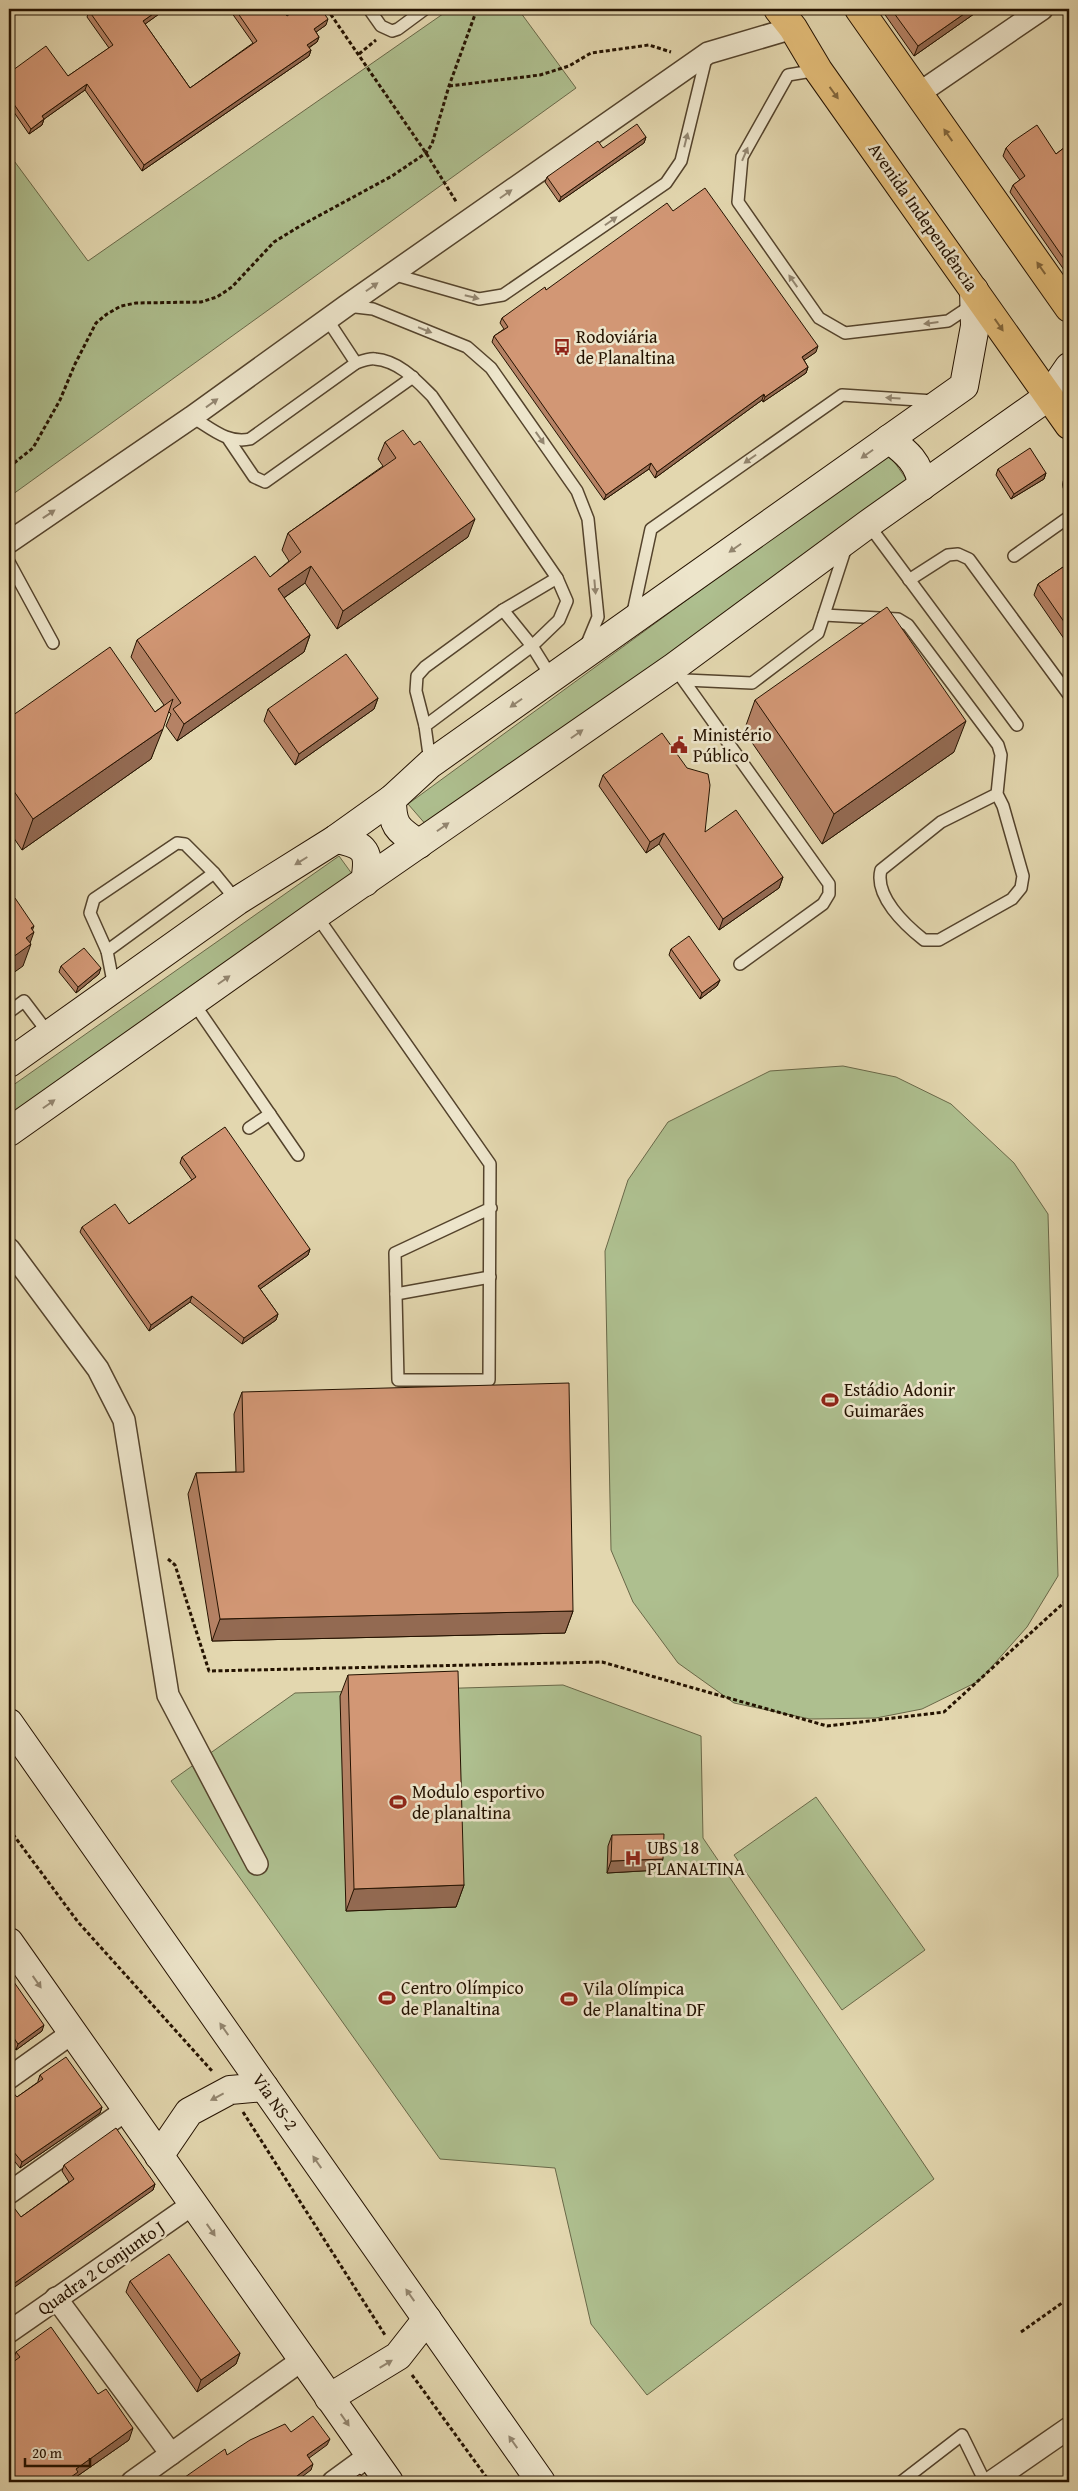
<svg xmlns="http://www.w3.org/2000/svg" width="1078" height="2491" font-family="'Gentium Book Plus',serif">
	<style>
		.green { fill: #aebf8f; stroke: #696848 }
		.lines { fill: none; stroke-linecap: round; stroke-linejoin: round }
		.lane-casing { stroke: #54432c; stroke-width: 14 }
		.street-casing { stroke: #54432c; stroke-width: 24 }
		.secondary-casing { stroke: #241200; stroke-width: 30 }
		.primary-casing { stroke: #241200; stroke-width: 30 }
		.path { stroke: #241200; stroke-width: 3; stroke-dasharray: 4 2.5; stroke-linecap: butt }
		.lane { stroke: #ede5cb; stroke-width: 11 }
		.street { stroke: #ede5cb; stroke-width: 21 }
		.secondary { stroke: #ede5cb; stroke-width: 28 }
		.primary { stroke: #e2bc78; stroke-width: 28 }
		.wall { fill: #b58265; stroke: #241200 }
		.shaded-wall { fill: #936a52; stroke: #241200 }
		.building { fill: #d29775; stroke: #241200 }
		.oneway { fill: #83673c }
		.oneway2 { fill: #938670 }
		.labels { text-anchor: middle; stroke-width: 5; stroke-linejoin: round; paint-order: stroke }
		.street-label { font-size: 18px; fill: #241200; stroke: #ede5cb }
		.poi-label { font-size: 18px; fill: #241200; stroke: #ede5cb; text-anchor: start }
	</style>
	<rect width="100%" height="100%" fill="#e3d7af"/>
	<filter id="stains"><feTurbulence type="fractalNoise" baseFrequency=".004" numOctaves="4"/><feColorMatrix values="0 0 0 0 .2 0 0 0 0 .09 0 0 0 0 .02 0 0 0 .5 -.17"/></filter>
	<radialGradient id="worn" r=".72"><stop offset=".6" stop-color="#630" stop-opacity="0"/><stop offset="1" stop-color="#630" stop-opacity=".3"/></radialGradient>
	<g class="green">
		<path d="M450,9H518L576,88L9,497V154L88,261Z"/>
		<path d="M888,453L909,483L428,827L408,804Z"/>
		<path d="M339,856L355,878L9,1121V1088Z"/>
		<path d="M843,1066L896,1077L951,1104L1014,1163L1048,1214L1058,1576L1027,1627L979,1681L922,1709L876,1718L810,1719L734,1703L678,1663L633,1602L611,1550L605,1251L628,1180L668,1122L770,1071Z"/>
		<path d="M563,1685L701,1736L703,1838L934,2179L647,2395L591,2324L555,2168L440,2159L171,1781L295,1693Z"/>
		<path d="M816,1797L925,1950L842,2010L734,1855Z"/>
	</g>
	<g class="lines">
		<g class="lane-casing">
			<g id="lane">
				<path d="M369,9L381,26L392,31L398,29L425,9"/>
				<path d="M818,70L788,75L742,157L738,202L819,318L845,333L948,321L972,305"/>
				<path d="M392,274L479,299L503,295L666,183L681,161L707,54"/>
				<path d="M347,306L373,309L467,347L491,368L577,491L588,519L598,617L586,646"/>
				<path d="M356,363C362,361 370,358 375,359C399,361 416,380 432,396L557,578L567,601L559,620L532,646L503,610"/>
				<path d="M192,417C211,428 227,444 250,439L356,363L327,319"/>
				<path d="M229,440L254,477L265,482L413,377"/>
				<path d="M1069,484V485"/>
				<path d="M868,524L1017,725"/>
				<path d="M1014,556L1069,517"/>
				<path d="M9,562L53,643"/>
				<path d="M909,580L948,555L958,554L969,559L1069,695"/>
				<path d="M824,615L898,619L908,625L998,745L1001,755L997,794L1003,806L1023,876L1021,888L1012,899L939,940H924C905,925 874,896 881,870L941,822L997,794"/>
				<path d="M632,617L651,529L842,395L934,401"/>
				<path d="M674,667L829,884V894L823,904L740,964"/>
				<path d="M685,680L752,683L818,633L846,547"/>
				<path d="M425,726L416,691L417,676L425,667L503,610L557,578"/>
				<path d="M430,762L425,726L532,646L552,678"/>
				<path d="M316,915L490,1164L489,1380H398L395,1253L491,1208"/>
				<path d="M107,951L90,913L94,899L177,843L185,844L214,873"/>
				<path d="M114,987L107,951L214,873L237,901"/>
				<path d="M193,1002L298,1155"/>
				<path d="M9,1012L24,1001L49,1034"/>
				<path d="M249,1128L270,1114"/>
				<path d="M396,1294L490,1277"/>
				<path d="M901,2482L962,2435L985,2482"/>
			</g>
		</g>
		<g class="street-casing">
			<g id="street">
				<path d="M918,94L1042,9"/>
				<path d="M9,542L192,417L346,306L708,53L793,28"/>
				<path d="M9,1249L98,1369L124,1420L168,1695L257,1864"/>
				<path d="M9,2078L72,2033"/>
				<path d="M9,2193L126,2110"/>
				<path d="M56,2298L171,2454"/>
				<path d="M9,2332L193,2204"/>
				<path d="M132,2482L302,2360"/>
				<path d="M333,2482L370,2455"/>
				<path d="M991,2482L1069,2428"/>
			</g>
		</g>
		<g class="secondary-casing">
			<g id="secondary">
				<path d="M889,439C906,452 920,463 922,486"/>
				<path d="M392,799C392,826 397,829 419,844"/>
				<path d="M336,839C367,845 370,852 365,882"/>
				<path d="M9,1063L237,901L336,839L392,799L430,764L964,386L975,326L974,290"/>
				<path d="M9,1132L316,915L674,667L868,524L1049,396L1069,367"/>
				<path d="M9,1723L541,2482"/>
				<path d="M9,1942L389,2482"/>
				<path d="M159,2156L189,2112L230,2090L264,2087"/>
				<path d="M329,2398L398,2356L427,2319"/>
			</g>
		</g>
		<g class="primary-casing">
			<g id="primary">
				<path d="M778,9L793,28L818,70L1069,425"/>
				<path d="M859,9L1069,308"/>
			</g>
		</g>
		<g class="path">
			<path d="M327,9L426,153L457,203"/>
			<path d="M359,54L376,40"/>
			<path d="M449,86L540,75L569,66L591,53L649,45L671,52"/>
			<path d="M9,467L33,448L60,400L75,364L96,323L107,314L121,306L136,303L201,302L217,297L232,287L274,242L300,226L392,176L426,153L432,144L449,86L477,9"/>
			<path d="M168,1559L175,1565L209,1671L602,1662L827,1726L944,1712L1069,1598"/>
			<path d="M9,1829L78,1922L212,2071"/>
			<path d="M243,2112L385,2335"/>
			<path d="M1021,2332L1069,2298"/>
			<path d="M412,2375L490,2482"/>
		</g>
		<use href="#lane" class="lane"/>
		<use href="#street" class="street"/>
		<use href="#secondary" class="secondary"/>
		<use href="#primary" class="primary"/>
	</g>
	<g class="wall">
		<path d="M93,9H166L145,24L190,88L253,43L229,9H282L287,16L326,25L316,32L319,37L317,42L309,48L311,50L309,56L142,171L85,90L44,119L42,125L29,134L9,105V73L68,76L109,48L87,17L89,11Z"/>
		<path d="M681,9H689L684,13Z"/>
		<path d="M881,9H981L914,56Z"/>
		<path d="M646,137L644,143L559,202L545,182L547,177L603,148Z"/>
		<path d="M1069,144V277L1010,192L1013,185L1020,180L1003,156L1006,148L1056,154Z"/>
		<path d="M673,211L816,352L804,360L808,367L806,373L763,402L762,400L655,478L649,469L604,500L492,342L494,336L504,329L500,323L502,318Z"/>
		<path d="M385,442L468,537L337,629L305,583L284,598L310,635L304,652L177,741L166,726L171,714L168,711L151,759L22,850L9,831V718L155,712L164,705L131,657L137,640L270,577L289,561L282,550L288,533L383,466L378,459Z"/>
		<path d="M998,469L1046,473L1044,479L1011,499L996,475Z"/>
		<path d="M1069,563V646L1034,595L1038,584Z"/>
		<path d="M378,698L374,709L295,765L264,721L268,709Z"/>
		<path d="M755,700L954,752L822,844L744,731Z"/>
		<path d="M603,775L705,832L783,877L779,888L719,930L659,844L646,853L599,786Z"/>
		<path d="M671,949L720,980L717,986L700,999L669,955Z"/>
		<path d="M61,966L99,974L76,993L59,972Z"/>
		<path d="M182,1157L310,1249L308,1255L260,1289L278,1314L276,1320L242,1344L190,1302L149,1331L80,1232L82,1227L129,1224L192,1180L180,1163Z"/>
		<path d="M242,1392L573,1611L565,1633L212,1641L188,1494L196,1473L236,1472L234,1414Z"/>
		<path d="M348,1675L464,1885L456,1907L346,1911L340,1696Z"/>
		<path d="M612,1835L659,1870L607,1873L608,1846Z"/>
		<path d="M9,1975L42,2031L16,2050L9,2040Z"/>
		<path d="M40,2075L102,2107L100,2113L20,2168L11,2157L17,2097L38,2082V2081Z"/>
		<path d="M64,2165L155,2184L153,2190L21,2217L69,2182L62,2171Z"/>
		<path d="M130,2281L240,2353L236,2364L197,2392L126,2292Z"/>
		<path d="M16,2352L129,2440L76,2477L75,2482H9L12,2363Z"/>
	</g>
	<g class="shaded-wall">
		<path d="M160,9H166L141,27L143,21Z"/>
		<path d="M971,9H981L914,56L918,46Z"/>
		<path d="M328,19L326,25L312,35L314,29Z"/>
		<path d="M319,37L317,42L305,50L307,45Z"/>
		<path d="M311,50L309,56L142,171L144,165Z"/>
		<path d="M87,84L85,90L40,122L42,116Z"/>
		<path d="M44,119L42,125L29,134L31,129Z"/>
		<path d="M646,137L644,143L559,202L561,197Z"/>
		<path d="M13,264L9,275V267Z"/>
		<path d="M818,346L816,352L800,363L802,357Z"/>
		<path d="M808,367L806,373L763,402L765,397Z"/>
		<path d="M764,394L762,400L655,478L657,472Z"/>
		<path d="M651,463L649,469L604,500L606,495Z"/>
		<path d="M1046,473L1044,479L1011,499L1014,494Z"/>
		<path d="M475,519L468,537L337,629L343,611Z"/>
		<path d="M311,566L305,583L272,606L278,589Z"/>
		<path d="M310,635L304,652L177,741L184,724Z"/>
		<path d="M378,698L374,709L295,765L299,754Z"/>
		<path d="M966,721L954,752L822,844L834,814Z"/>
		<path d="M163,729L151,759L22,850L33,819Z"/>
		<path d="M664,833L659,844L646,853L650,842Z"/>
		<path d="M783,877L779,888L719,930L723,919Z"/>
		<path d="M34,926L31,934L34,932L29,946L31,944L23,966L9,976V960L26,938L31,928Z"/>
		<path d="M101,968L99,974L76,993L78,987Z"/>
		<path d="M720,980L717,986L700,999L702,993Z"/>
		<path d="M310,1249L308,1255L256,1292L258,1286Z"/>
		<path d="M192,1296L190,1302L149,1331L151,1325Z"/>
		<path d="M278,1314L276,1320L242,1344L244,1338Z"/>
		<path d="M573,1611L565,1633L212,1641L220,1619Z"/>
		<path d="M663,1859L659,1870L607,1873L611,1861Z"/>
		<path d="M464,1885L456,1907L346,1911L354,1889Z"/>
		<path d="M44,2025L42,2031L16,2050L18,2044Z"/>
		<path d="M102,2107L100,2113L20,2168L22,2162Z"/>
		<path d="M13,2151L11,2157L9,2158V2154Z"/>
		<path d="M155,2184L153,2190L9,2291V2287Z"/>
		<path d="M240,2353L236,2364L197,2392L201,2380Z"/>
		<path d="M133,2428L129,2440L76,2477L75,2482H64L76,2469Z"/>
		<path d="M330,2439L327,2445L305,2461L307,2455Z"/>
		<path d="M313,2464L311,2470L295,2482H289Z"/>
	</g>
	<g class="building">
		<path d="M93,9H160L143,21L190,88L257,41L235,9H282L287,16L297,9H321L328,19L314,29L319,37L307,45L311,50L144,165L87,84L42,116L44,119L31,129L9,97V73L46,46L68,76L113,45L89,11Z"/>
		<path d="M891,9H971L918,46Z"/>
		<path d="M637,124L646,137L561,197L547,177L598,141L603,148Z"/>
		<path d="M1037,125L1056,154L1069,144V266L1013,185L1025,176L1006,148L1012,142Z"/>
		<path d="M705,188L818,346L802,357L808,367L765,397L764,394L657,472L651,463L606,495L494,336L508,327L502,318L545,287L546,290L667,203L673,211Z"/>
		<path d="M9,257L13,264L9,267Z"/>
		<path d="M403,430L414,445L420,441L475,519L343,611L311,566L278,589L310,635L184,724L173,709L181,703L137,640L255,556L270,577L301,552L288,533L396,458L385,442Z"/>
		<path d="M1030,448L1046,473L1014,494L998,469Z"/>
		<path d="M1069,563V629L1038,584Z"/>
		<path d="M887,607L966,721L834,814L755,700Z"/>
		<path d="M110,647L155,712L173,699L163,729L33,819L9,784V718Z"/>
		<path d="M346,654L378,698L299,754L268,709Z"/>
		<path d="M662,733L687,768L708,774L710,785L705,832L736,810L783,877L723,919L664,833L650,842L603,775Z"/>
		<path d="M15,898L34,926L31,928L34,932L26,938L31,944L9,960V903Z"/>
		<path d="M689,936L720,980L702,993L671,949Z"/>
		<path d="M84,948L101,968L78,987L61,966Z"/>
		<path d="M225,1127L310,1249L258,1286L278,1314L244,1338L192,1296L151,1325L82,1227L115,1204L129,1224L196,1177L182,1157Z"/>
		<path d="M569,1383L573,1611L220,1619L196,1473L244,1472L242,1392Z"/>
		<path d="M458,1671L464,1885L354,1889L348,1675Z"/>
		<path d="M664,1834L663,1859L611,1861L612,1835Z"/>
		<path d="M9,1975L44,2025L18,2044L9,2031Z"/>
		<path d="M66,2057L102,2107L22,2162L13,2151L9,2154V2088L17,2097L43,2079L40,2075Z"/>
		<path d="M116,2128L155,2184L9,2287V2201L21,2217L74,2179L64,2165Z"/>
		<path d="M169,2254L240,2353L201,2380L130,2281Z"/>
		<path d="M51,2327L98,2394L106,2389L133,2428L76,2469L78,2472L64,2482L61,2478L56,2482H9V2365L20,2357L16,2352Z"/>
		<path d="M313,2416L330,2439L307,2455L313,2464L289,2482H178L225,2449L227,2455L250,2440L285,2424L291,2432Z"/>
		<path d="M360,2474L366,2482H348Z"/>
	</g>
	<defs><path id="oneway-solid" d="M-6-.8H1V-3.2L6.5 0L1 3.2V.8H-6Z" transform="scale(1.25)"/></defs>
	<g class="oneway">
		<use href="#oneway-solid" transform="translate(834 93) rotate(54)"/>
		<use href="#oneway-solid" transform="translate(948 135) rotate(-125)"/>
		<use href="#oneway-solid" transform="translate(1041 268) rotate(-125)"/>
		<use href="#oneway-solid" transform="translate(999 325) rotate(55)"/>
	</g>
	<g class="oneway2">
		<use href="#oneway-solid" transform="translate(686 140) rotate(-76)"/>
		<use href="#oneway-solid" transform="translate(745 154) rotate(-67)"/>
		<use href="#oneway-solid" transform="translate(506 194) rotate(-35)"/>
		<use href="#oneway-solid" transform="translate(611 221) rotate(-35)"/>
		<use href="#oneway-solid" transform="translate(793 281) rotate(-125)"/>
		<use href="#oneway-solid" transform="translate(372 287) rotate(-35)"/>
		<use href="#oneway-solid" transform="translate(472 297) rotate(14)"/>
		<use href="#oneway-solid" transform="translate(931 323) rotate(173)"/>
		<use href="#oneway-solid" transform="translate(425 330) rotate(22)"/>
		<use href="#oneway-solid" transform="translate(893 398) rotate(-176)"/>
		<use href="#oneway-solid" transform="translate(212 403) rotate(-36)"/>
		<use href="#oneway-solid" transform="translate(540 438) rotate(55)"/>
		<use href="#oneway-solid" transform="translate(867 454) rotate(145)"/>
		<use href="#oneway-solid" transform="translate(750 459) rotate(145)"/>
		<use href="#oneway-solid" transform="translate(49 514) rotate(-34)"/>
		<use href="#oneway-solid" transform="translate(735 548) rotate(145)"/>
		<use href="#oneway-solid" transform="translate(595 587) rotate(85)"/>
		<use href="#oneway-solid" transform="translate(516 703) rotate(145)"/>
		<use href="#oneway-solid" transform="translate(577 734) rotate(-35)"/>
		<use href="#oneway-solid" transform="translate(443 827) rotate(-35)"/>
		<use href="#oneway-solid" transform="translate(301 861) rotate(148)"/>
		<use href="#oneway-solid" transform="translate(224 980) rotate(-35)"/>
		<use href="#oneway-solid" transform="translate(49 1104) rotate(-35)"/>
		<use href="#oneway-solid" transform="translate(37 1982) rotate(55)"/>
		<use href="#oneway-solid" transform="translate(224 2029) rotate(-125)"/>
		<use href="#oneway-solid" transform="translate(217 2097) rotate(152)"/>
		<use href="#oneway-solid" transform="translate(317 2162) rotate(-125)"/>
		<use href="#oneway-solid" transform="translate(211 2230) rotate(55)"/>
		<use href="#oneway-solid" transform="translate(410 2295) rotate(-125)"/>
		<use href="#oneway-solid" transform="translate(386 2364) rotate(-31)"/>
		<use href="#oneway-solid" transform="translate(345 2420) rotate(55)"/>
		<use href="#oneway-solid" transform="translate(513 2442) rotate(-125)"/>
	</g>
	<defs>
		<g id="bus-bare" transform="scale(1.35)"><path d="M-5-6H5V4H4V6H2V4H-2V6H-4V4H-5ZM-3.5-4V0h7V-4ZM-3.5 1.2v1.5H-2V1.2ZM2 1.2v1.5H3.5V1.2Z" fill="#8f2418" stroke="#ede5cb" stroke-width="2.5" paint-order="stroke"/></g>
		<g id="civic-bare" transform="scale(1.35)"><path d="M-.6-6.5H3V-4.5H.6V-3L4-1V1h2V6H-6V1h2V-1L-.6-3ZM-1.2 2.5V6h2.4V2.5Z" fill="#8f2418" stroke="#ede5cb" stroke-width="2.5" paint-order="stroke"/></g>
		<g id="stadium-bare" transform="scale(1.35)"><path d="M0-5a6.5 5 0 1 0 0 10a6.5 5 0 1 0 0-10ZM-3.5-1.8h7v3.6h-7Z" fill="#8f2418" stroke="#ede5cb" stroke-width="2.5" paint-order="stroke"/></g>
		<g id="hospital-bare" transform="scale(1.35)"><path d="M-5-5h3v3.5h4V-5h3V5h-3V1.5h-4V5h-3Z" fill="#8f2418" stroke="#ede5cb" stroke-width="2.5" paint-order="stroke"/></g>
	</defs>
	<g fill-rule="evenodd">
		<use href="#bus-bare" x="562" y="347"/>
		<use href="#civic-bare" x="679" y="745"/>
		<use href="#stadium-bare" x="830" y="1400"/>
		<use href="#stadium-bare" x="398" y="1802"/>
		<use href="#hospital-bare" x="633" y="1858"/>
		<use href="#stadium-bare" x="387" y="1998"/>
		<use href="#stadium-bare" x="569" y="1999"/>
	</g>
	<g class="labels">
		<g class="street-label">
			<text transform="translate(923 217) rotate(55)" y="6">Avenida Independência</text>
			<text transform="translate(275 2102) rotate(55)" y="6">Via NS-2</text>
			<text transform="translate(101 2268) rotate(-35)" y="6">Quadra 2 Conjunto J</text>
		</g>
		<g class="poi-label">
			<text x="576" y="343">Rodoviária<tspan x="576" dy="21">de Planaltina</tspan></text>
			<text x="693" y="741">Ministério<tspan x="693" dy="21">Público</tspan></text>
			<text x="844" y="1396">Estádio Adonir<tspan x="844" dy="21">Guimarães</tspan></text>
			<text x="412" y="1798">Modulo esportivo<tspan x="412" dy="21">de planaltina</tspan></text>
			<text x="647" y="1854">UBS 18<tspan x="647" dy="21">PLANALTINA</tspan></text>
			<text x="401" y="1994">Centro Olímpico<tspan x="401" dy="21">de Planaltina</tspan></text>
			<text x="583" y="1995">Vila Olímpica<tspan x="583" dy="21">de Planaltina DF</tspan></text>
		</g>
	</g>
	<rect width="1078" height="2491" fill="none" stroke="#e3d7af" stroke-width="30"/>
	<rect x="10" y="10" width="1058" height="2471" fill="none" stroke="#241200" stroke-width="2.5"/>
	<rect x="15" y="15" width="1048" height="2461" fill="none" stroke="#241200"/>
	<path d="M25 2458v8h65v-8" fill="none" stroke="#241200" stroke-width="2.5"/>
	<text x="32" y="2458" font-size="15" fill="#241200" stroke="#ede5cb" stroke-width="4" paint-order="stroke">20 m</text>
	<rect width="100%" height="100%" filter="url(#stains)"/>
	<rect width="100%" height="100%" fill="url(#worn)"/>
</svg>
